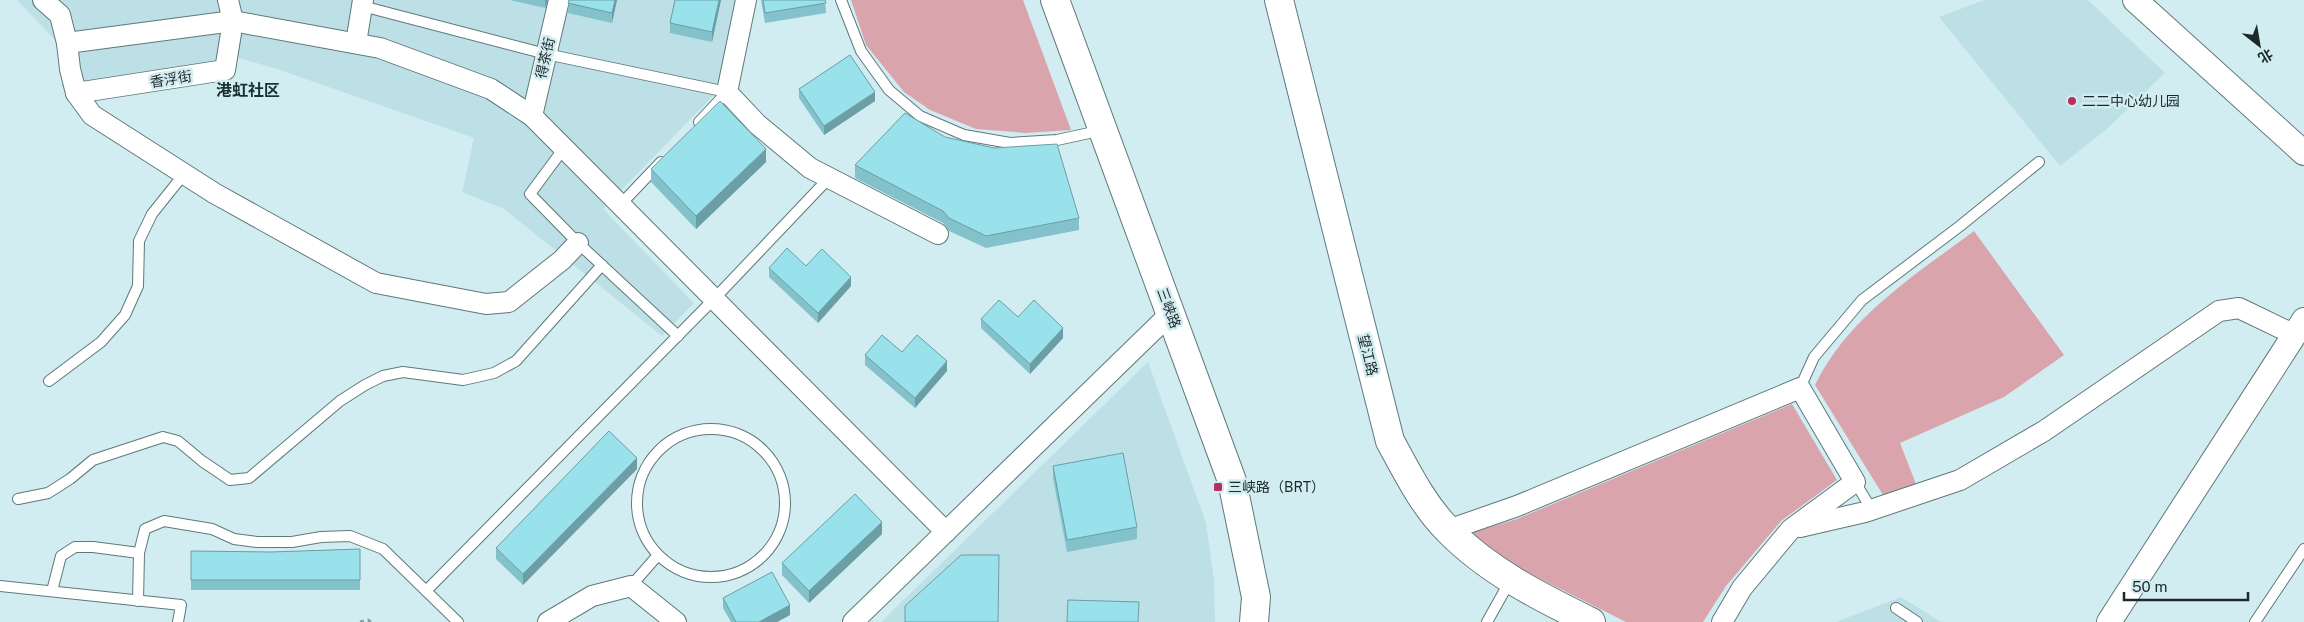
<svg xmlns="http://www.w3.org/2000/svg" width="2304" height="622" font-family="'Public Sans','Noto Sans SC',sans-serif">
	<style>
		.built { fill: #bce0e5 }
		.green { fill: #daa4ad }
		.lines { fill: none; stroke-linecap: round; stroke-linejoin: round }
		.service-casing { stroke: #5f787b; stroke-width: 12 }
		.minor-casing { stroke: #5f787b; stroke-width: 22 }
		.tertiary-casing { stroke: #5f787b; stroke-width: 26 }
		.secondary-casing { stroke: #5f787b; stroke-width: 30 }
		.path { stroke: #8b9fa2; stroke-width: 3; stroke-dasharray: 4 4; stroke-linecap: butt }
		.service { stroke: #fff; stroke-width: 10 }
		.minor { stroke: #fff; stroke-width: 20 }
		.tertiary { stroke: #fff; stroke-width: 24 }
		.secondary { stroke: #fff; stroke-width: 28 }
		.wall { fill: #84c2cb }
		.shaded-wall { fill: #6b9ea5 }
		.building { fill: #99e2ec; stroke: #6b9ea5 }
		.poi-dot { fill: #bb2d5b; stroke: #d2edf1; stroke-width: 2 }
		.labels { text-anchor: middle; stroke-width: 5; stroke-linejoin: round; paint-order: stroke }
		.street-label { font-size: 14px; fill: #1e282a; stroke: #d2edf1 }
		.poi-label { font-size: 14px; fill: #1e282a; stroke: #d2edf1; text-anchor: start }
		.quarter-label { font-size: 16px; font-weight: bold; fill: #1a3134; stroke: #d2edf1 }
	</style>
	<rect width="100%" height="100%" fill="#d2edf1"/>
	<g class="built">
		<path d="M17,0H738L721,83L713,96L603,209L694,303L662,336L504,209L462,192L474,138L283,71L233,56L192,67L62,87L63,48Z"/>
		<path d="M1984,0H2088L2165,73L2108,128L2060,166L1939,17Z"/>
		<path d="M1148,362L1206,523L1214,580L1215,622H881Z"/>
		<path d="M1901,597L1941,622H1836Z"/>
	</g>
	<g class="green">
		<path d="M851,0H1023L1071,130L1026,133L976,129L930,110L904,92L866,45Z"/>
		<path d="M1974,231L2064,355L2004,397L1900,443L1916,484L1883,495L1815,385C1848,317 1915,275 1974,231Z"/>
		<path d="M1792,404L1837,480L1781,521L1726,586L1703,622H1626L1465,541L1463,535L1517,519Z"/>
	</g>
	<g class="lines">
		<g class="service-casing">
			<g id="service">
				<path d="M841,0L861,51L889,90L920,116L964,135L1010,143L1057,140L1103,130"/>
				<path d="M362,6L546,54L727,92"/>
				<path d="M699,122L727,92"/>
				<path d="M564,148L530,194L578,243L678,336"/>
				<path d="M620,205L661,162"/>
				<path d="M49,381L101,342L125,315L138,286L139,241L152,214L184,174"/>
				<path d="M1800,388L1814,357L1862,300L1960,226L2039,162"/>
				<circle cx="711" cy="503" r="74"/>
				<path d="M1855,482L1872,510"/>
				<path d="M18,499L48,493L70,479L93,460L163,437L178,441L202,461L230,480L249,478L340,401L365,385L383,376L403,372L463,380L494,373L516,361L602,265"/>
				<path d="M0,586L181,605L178,622"/>
				<path d="M631,586L658,555"/>
				<path d="M52,591L61,556L75,547H93L139,553L145,529L164,521L212,529L234,539L257,542H292L321,537L350,536L383,549L458,622"/>
				<path d="M426,591L715,298L829,178"/>
				<path d="M138,601L139,553"/>
				<path d="M1896,608L1917,622"/>
				<path d="M1487,622L1510,581"/>
				<path d="M2255,622L2304,549"/>
			</g>
		</g>
		<g class="minor-casing">
			<g id="minor">
				<path d="M43,0L60,15L67,43L233,21L380,48L491,89L532,116L946,532"/>
				<path d="M746,0L727,92L757,124L810,168L938,234"/>
				<path d="M67,43L70,69L76,93L92,115L214,193L376,283L486,304L509,302L562,260L578,243"/>
				<path d="M356,43L363,0"/>
				<path d="M76,93L225,70L233,21L228,0"/>
				<path d="M532,116L559,0"/>
				<path d="M1800,527L1865,512L1960,480L2044,431L2219,311L2239,308L2295,335"/>
				<path d="M1448,530L1517,506L1800,388L1855,482L1791,529L1742,588L1722,622"/>
				<path d="M548,622L592,596L631,586L676,622"/>
				<path d="M853,622L1171,313"/>
			</g>
		</g>
		<g class="tertiary-casing">
			<g id="tertiary">
				<path d="M2135,0L2304,153"/>
				<path d="M2109,622L2304,320"/>
			</g>
		</g>
		<g class="secondary-casing">
			<g id="secondary">
				<path d="M1055,0L1232,481L1256,597L1254,622"/>
				<path d="M1279,0L1390,441C1407,472 1423,505 1448,530C1488,571 1540,597 1591,622"/>
			</g>
		</g>
		<path class="path" d="M360,622L368,620L371,622"/>
		<use href="#service" class="service"/>
		<use href="#minor" class="minor"/>
		<use href="#tertiary" class="tertiary"/>
		<use href="#secondary" class="secondary"/>
	</g>
	<g class="wall">
		<path d="M510,0H548L545,8Z"/>
		<path d="M569,0H617L612,23L568,13Z"/>
		<path d="M675,0H721L712,42L670,33V23Z"/>
		<path d="M761,0H825L826,13L765,23Z"/>
		<path d="M799,89L875,101L824,135L799,98Z"/>
		<path d="M766,162L696,229L651,182V169Z"/>
		<path d="M855,165L1079,218V230L986,248L949,231L943,223L855,178Z"/>
		<path d="M806,266L851,286L818,323L769,277V268Z"/>
		<path d="M1018,317L1063,338L1030,374L981,328V319Z"/>
		<path d="M902,352L947,371L915,408L865,365V355Z"/>
		<path d="M1053,466L1137,527V539L1067,552L1053,478Z"/>
		<path d="M637,469L523,585L496,559V548Z"/>
		<path d="M882,534L809,603L782,575V563Z"/>
		<path d="M360,549V590H191V551L271,552Z"/>
		<path d="M723,598L790,615L777,622H731L723,608Z"/>
	</g>
	<g class="shaded-wall">
		<path d="M545,0H548L545,8Z"/>
		<path d="M615,0H617L612,23V13Z"/>
		<path d="M719,0H721L712,42V32Z"/>
		<path d="M875,92V101L824,135V126Z"/>
		<path d="M766,149V162L696,229V216Z"/>
		<path d="M851,277V286L818,323V313Z"/>
		<path d="M1063,328V338L1030,374V364Z"/>
		<path d="M947,361V371L915,408V398Z"/>
		<path d="M637,458V469L523,585V574Z"/>
		<path d="M882,522V534L809,603V591Z"/>
		<path d="M790,605V615L777,622H759Z"/>
	</g>
	<g class="building">
		<path d="M569,0H615L612,13L568,3Z"/>
		<path d="M675,0H719L712,32L670,23Z"/>
		<path d="M763,0H825L826,3L765,13Z"/>
		<path d="M850,55L875,92L824,126L799,89Z"/>
		<path d="M720,101L766,149L696,216L651,169Z"/>
		<path d="M905,113L945,137L994,148L1057,144L1079,218L986,236L949,218L943,211L855,165Z"/>
		<path d="M787,248L806,266L822,249L851,277L818,313L769,268Z"/>
		<path d="M999,300L1018,317L1034,300L1063,328L1030,364L981,319Z"/>
		<path d="M882,335L902,352L917,335L947,361L915,398L865,355Z"/>
		<path d="M609,431L637,458L523,574L496,548Z"/>
		<path d="M1123,453L1137,527L1067,540L1053,466Z"/>
		<path d="M855,494L882,522L809,591L782,563Z"/>
		<path d="M360,549V580H191V551L271,552Z"/>
		<path d="M961,555H999L998,622H905V606Z"/>
		<path d="M772,572L790,605L759,622H736L723,598Z"/>
		<path d="M1068,600L1139,602L1138,622H1067Z"/>
	</g>
	<g class="poi-dot">
		<circle cx="2072" cy="101" r="5"/>
		<rect x="1213" y="482" width="10" height="10" rx="2.5"/>
	</g>
	<g class="labels">
		<g class="street-label">
			<text transform="translate(545 58) rotate(-77)" y="5">得茶街</text>
			<text transform="translate(171 79) rotate(-9)" y="5">香浮街</text>
			<text transform="translate(1169 308) rotate(70)" y="5">三峡路</text>
			<text transform="translate(1368 355) rotate(76)" y="5">望江路</text>
		</g>
		<g class="poi-label">
			<text x="2082" y="106">二二中心幼儿园</text>
			<text x="1228" y="492">三峡路（BRT）</text>
		</g>
		<g class="quarter-label">
			<text x="248" y="96">港虹社区</text>
		</g>
	</g>
	<g transform="translate(2259 45) rotate(149)" stroke="#d2edf1" stroke-width="4" paint-order="stroke">
	<path d="M0-4L9 19L0 12L-9 19Z" fill="#1e282a"/>
	<text y="-8" font-size="14" font-weight="bold" text-anchor="middle" fill="#1e282a">北</text>
	</g>
	<path d="M2124 592v8h124v-8" fill="none" stroke="#1e282a" stroke-width="2.5"/>
	<text x="2132" y="592" font-size="15" fill="#1e282a" stroke="#d2edf1" stroke-width="4" paint-order="stroke">50 m</text>
</svg>
